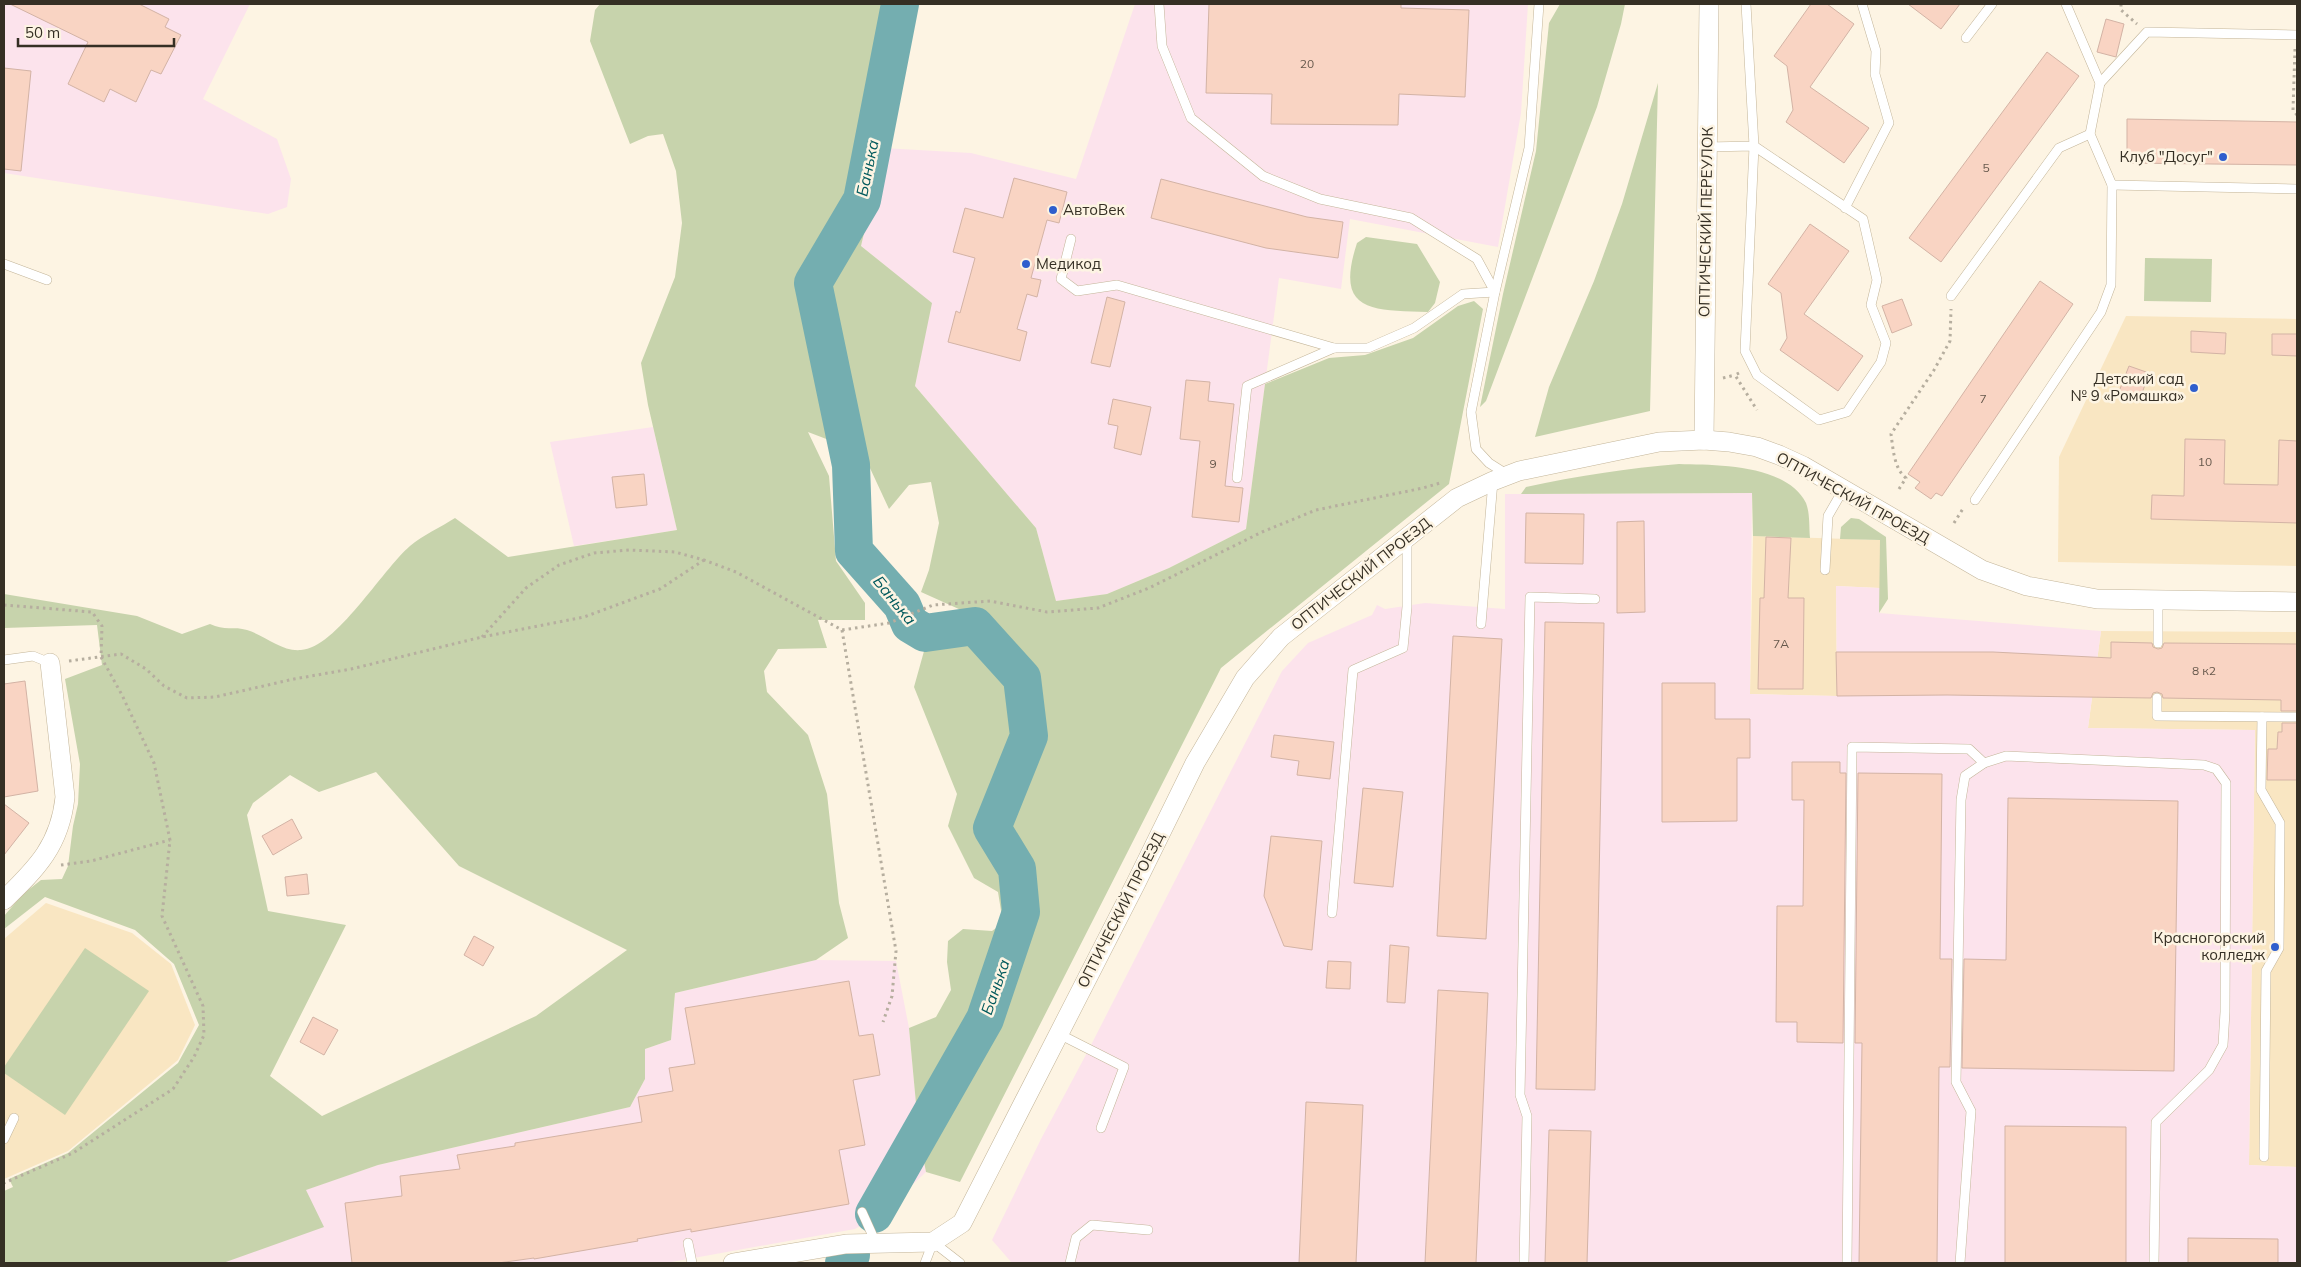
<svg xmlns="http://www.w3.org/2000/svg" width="2301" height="1267" font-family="Mulish,sans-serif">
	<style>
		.built { fill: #f9e6c2 }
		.industrial { fill: #fce3ec }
		.green { fill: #c7d3ac; fill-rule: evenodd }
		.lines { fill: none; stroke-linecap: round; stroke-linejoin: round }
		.river { stroke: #74aeb0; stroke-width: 38 }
		.building { fill: #f9d4c3; stroke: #d3b3a5 }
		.lane-casing { stroke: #c3b599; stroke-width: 10 }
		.street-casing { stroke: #c3b599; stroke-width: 20 }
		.path { stroke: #b6ae9f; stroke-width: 3; stroke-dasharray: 2.5 4; stroke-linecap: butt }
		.lane { stroke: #fff; stroke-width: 9 }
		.street { stroke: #fff; stroke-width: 19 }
		.poi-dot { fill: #2f5ecd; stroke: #fdf4e3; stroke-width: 2 }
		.labels { text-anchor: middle; stroke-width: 5; stroke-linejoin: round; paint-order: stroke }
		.number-label { font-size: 12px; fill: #66584c }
		.poi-label { font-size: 15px; fill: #352f24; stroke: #fdf4e3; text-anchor: end }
		.street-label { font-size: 15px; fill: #352f24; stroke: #fdf4e3 }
		.water-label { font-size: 16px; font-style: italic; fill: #00595c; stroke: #fdf4e3 }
	</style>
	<rect width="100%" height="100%" fill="#fdf4e3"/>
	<g class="built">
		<path d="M2126,316L2297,319V566L2058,562L2059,457Z"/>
		<path d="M1753,536L1880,540V588L1836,586L1837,696L1750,694Z"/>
		<path d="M2101,631L2297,632V1167L2249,1165L2255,730L2088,728Z"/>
		<path d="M46,903L132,933L171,964L195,1025L178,1060L68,1151L4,1179V939Z"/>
	</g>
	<g class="industrial">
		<path d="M4,4H250L203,99L277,139L291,179L287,207L268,214L4,173Z"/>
		<path d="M1135,4H1528L1521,113L1498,247L1350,219L1341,289L1279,278L1246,529L1169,568L1107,594L1056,601L1036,528L915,386L931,303L861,246L883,148L971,153L1076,179Z"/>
		<path d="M653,427L677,530L574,546L550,442Z"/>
		<path d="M1752,493L1750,694L1837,696L1836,586L1880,588L1879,613L2101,631L2088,728L2255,730L2249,1165L2297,1167V1263H1012L992,1240L1041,1139L1089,1049L1282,671L1308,643L1372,615L1377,605L1385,609L1425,603L1505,609V494Z"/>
		<path d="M816,960L896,961L909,1028L919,1136L926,1172L881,1214L855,1229L666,1263H91L378,1165L630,1107L645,1079V1049L671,1040L675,993Z"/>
	</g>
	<g class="green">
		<path d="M600,4H909L904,64L861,246L932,303L915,386L1036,528L1056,601L1107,594L1169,568L1246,529L1265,384L1329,358L1365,355L1413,338L1458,306L1474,301L1483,309L1449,484L1221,668L960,1182L926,1172L919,1136L909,1028L936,1017L951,990L947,962L948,941L963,929L992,931L1003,923L998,892L974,878L948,826L957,794L914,687L926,644L981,619L921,592L929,570L939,523L931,482L909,485L889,509L863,453L808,432L829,476L836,561L865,603V620H818L827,648L778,649L764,671L767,692L808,735L827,794L839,903L848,938L816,960L675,993L671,1040L645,1049V1079L630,1107L378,1165L306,1190L324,1227L223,1263H4V1191L13,1187L9,1179L68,1153L178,1063L199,1025L174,964L135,930L45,897L4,929V916L23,894L41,880L62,879L68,866L73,826L78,804L80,764L65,679L102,665L97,625L4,628V594L137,616L182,634L210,624C224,631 234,626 247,630C264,635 282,652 301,650C336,648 382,570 410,546C423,535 441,527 455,518L508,557L677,530L648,405L641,363L675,277L682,223L676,171L663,134L648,136L630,144L590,41L595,10ZM376,772L459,866L627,950L536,1016L322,1116L270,1076L346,925L268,911L247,815L253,803L290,775L319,792Z"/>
		<path d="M1560,4H1625L1621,24L1597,107L1486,401L1480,407L1503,294L1536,151L1549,23Z"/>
		<path d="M1658,83L1650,411L1535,437L1549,387L1594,281L1622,204Z"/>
		<path d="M1366,237L1417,244L1440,282L1435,303L1428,312C1372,310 1334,313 1357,243Z"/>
		<path d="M2145,258L2212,259L2211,302L2144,301Z"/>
		<path d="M1679,464C1717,465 1786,464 1806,503C1810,513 1809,527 1810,538L1753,536L1752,493L1521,494L1526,487C1577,476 1628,468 1679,464Z"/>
		<path d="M1851,518L1859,519L1886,537L1888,599L1879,613L1880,540L1840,539L1841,527Z"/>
		<path d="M85,948L149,991L65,1115L4,1073V1067Z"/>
	</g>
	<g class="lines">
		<g class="river">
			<path d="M874,1214L985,1019L1021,912L1017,869L992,828L1029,736L1022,678L975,626L925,633L910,624L902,605L854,551L851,465L813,283L862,200L900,4"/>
			<path d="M844,1263L851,1255"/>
		</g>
	</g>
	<g class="building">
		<path d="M10,4H139L169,19L165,27L181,35L161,74L151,70L136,102L110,89L104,102L68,84L88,42Z"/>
		<path d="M1209,4H1401V8L1469,10L1465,97L1399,94L1398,125L1271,124L1272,94L1206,93Z"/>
		<path d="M1811,4H1827L1854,24L1810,87L1869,128L1844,163L1786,122L1793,110L1787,66L1774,56Z"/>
		<path d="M1908,4H1960L1941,29Z"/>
		<path d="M2106,19L2124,24L2116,57L2097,52Z"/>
		<path d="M2047,52L2079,76L1941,262L1909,238Z"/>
		<path d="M4,68L31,71L21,171L4,169Z"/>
		<path d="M2127,119L2297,122V165L2127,163Z"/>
		<path d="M1014,178L1067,192L1059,223L1047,220L1031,278L1041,280L1037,297L1027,294L1017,329L1027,332L1020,361L948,342L956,311L960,313L975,258L953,252L965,208L1003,218Z"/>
		<path d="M1161,179L1307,217L1343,222L1338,258L1266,248L1151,218Z"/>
		<path d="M1810,224L1849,251L1804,314L1863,356L1838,391L1780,350L1787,338L1781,293L1768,284Z"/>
		<path d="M2040,281L2073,304L1942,496L1936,493L1931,499L1915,488L1920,482L1908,474Z"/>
		<path d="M1107,297L1125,302L1110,367L1091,363Z"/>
		<path d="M1902,299L1912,325L1892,333L1882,306Z"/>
		<path d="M2191,331L2226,333L2225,354L2191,352Z"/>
		<path d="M2272,334H2297V356L2272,355Z"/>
		<path d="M2129,366L2149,373L2139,402L2118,394Z"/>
		<path d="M1186,380L1210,382L1208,401L1234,404L1225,486L1243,488L1239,522L1192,517L1200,441L1180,439Z"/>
		<path d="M1113,399L1151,407L1141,455L1114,448L1118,426L1108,424Z"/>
		<path d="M2185,439L2225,440L2224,484L2278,485L2279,440L2297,441V523L2151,519L2152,495L2184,496Z"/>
		<path d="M644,474L647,505L616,508L612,477Z"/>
		<path d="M1526,513L1584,514L1583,564L1525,563Z"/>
		<path d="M1644,521L1645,612L1617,613V522Z"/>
		<path d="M1766,537L1791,538L1788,598H1804L1803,689H1758L1760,598H1764Z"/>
		<path d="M1545,622L1604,623L1595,1090L1536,1089Z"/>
		<path d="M1453,636L1502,639L1486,939L1437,936Z"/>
		<path d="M2111,642L2152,643L2153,647L2158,649L2162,648L2164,643L2297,644V711H2281V700L2163,698L2162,694L2157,692L2153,693L2151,698L1947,695L1837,696L1836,652H1993L2111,658Z"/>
		<path d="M25,681L38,791L4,797V684Z"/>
		<path d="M1662,683H1715V719H1750V758H1737V821L1662,822Z"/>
		<path d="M2282,723H2297V780H2267L2268,749H2277L2278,732H2282Z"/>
		<path d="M1274,735L1334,742L1330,779L1297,775L1299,761L1271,757Z"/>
		<path d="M1792,762H1840V773H1846L1843,1043L1797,1042V1022H1776L1777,906H1803L1804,800H1792Z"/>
		<path d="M1858,773L1942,774L1940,959H1952L1950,1067H1939L1937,1263H1859L1862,1043H1855Z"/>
		<path d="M1363,788L1403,792L1393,887L1354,883Z"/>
		<path d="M2008,798L2178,801L2174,1071L1962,1068L1964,959L2006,960Z"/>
		<path d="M4,804L29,823L4,855Z"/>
		<path d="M292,819L302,838L273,855L262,836Z"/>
		<path d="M1271,836L1322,841L1312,950L1284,946L1264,896Z"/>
		<path d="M307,874L309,894L287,896L285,877Z"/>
		<path d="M474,936L494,947L483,966L464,955Z"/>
		<path d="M1390,945L1409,947L1405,1003L1387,1002Z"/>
		<path d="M1328,961L1351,962L1350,989L1326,988Z"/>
		<path d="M849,981L859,1036L873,1034L880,1075L853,1080L865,1145L839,1150L849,1204L691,1232V1229L637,1239L638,1241L534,1259V1258L498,1263H352L345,1203L402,1196L400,1176L460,1169L457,1155L515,1146V1143L642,1122L638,1097L673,1091L669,1068L695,1064L685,1008Z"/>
		<path d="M1438,990L1488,993L1476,1263H1425Z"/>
		<path d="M313,1017L338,1030L324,1055L300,1042Z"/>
		<path d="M1306,1102L1363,1105L1356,1263H1299Z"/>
		<path d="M2005,1126L2126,1127V1263H2005Z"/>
		<path d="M1549,1130L1591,1131L1587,1263H1545Z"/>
		<path d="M2188,1238L2278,1239V1263H2188Z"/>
	</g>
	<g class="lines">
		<g class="lane-casing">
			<g id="lane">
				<path d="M1159,4L1162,46L1191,118L1263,176L1320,199L1411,218L1477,259L1495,292L1463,294L1414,328L1368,348H1334L1247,386L1237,478"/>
				<path d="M1966,38L1992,4"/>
				<path d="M2100,83L2147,32L2297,35"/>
				<path d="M1707,147L1754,146L1863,219L1877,280L1871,305L1886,343L1881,362L1847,412L1819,420L1757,375L1745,351L1754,146L1746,4"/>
				<path d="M2112,185L2297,189"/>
				<path d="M1845,208L1889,123L1875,74L1876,51L1862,4"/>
				<path d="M1071,239L1061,279L1077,291L1117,285L1334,348"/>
				<path d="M4,264L47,280"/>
				<path d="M1951,296L2059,148L2090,134"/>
				<path d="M1508,475L1489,463L1476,449L1471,412L1495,292L1529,148L1539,4"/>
				<path d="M1975,500L2101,312L2111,285L2112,185L2090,134L2100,83L2066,4"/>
				<path d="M1825,570L1828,516L1843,490"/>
				<path d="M1481,624L1493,481"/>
				<path d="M2158,643V600"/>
				<path d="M4,660L33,656L50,663"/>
				<path d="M2157,698V716L2297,717"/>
				<path d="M2262,717L2261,790L2280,823L2279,948L2266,971L2264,1157"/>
				<path d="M1332,913L1353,670L1403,648L1407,607V539"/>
				<path d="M1059,1034L1124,1067L1101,1128"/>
				<path d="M4,1139L14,1118"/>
				<path d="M862,1212L876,1243"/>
				<path d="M688,1243L692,1263"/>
				<path d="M925,1263L933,1242L960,1263"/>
				<path d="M1070,1263L1076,1238L1092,1225L1148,1230"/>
				<path d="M1524,1263L1527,1116L1520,1095L1530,597L1595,599"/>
				<path d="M1847,1263L1852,747L1969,749L1984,763"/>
				<path d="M1960,1263L1971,1111L1956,1082L1961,800L1965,776L1984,763L2006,756L2204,765L2216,769L2226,783L2225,1012L2223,1045L2209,1070L2156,1122L2154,1263"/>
			</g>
		</g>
		<g class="street-casing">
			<g id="street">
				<path d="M1704,440L1709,4"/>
				<path d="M4,900C37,868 60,845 65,797L50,663"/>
				<path d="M733,1263L846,1244L933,1242L962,1223L1136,883L1195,763L1245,678L1281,637L1457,498L1493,481L1519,471L1659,442L1704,440L1729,442L1757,447L1779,455L1803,466L1982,570L2027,586L2097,599L2297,602"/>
			</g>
		</g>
		<g class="path">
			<path d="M2121,4V10L2137,24"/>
			<path d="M2295,49L2293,110L2297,115"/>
			<path d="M1739,373L1735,375L1757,410"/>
			<path d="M1723,378L1735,375"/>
			<path d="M1899,489L1906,478C1894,469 1893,448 1891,434L1934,370L1950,341L1951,309"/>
			<path d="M1954,523L1964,507"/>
			<path d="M4,605L92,612L102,626L101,657L122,695L154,763L170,840L162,916L203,1006L204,1035L194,1057L173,1089L73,1153L4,1183"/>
			<path d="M842,630L896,951L892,996L883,1022"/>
			<path d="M482,637L526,588L559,565L594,553L629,550L675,552L704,560L736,572L842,630L889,623L933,605L990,601L1047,612L1098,608L1149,588L1262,532L1316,510L1423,488L1440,483"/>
			<path d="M69,661L121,654L146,669L164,686L187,698L215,697L294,679L351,669L482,637L584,617L660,589L704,560"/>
			<path d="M61,865L91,861L170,840"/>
		</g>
		<use href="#lane" class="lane"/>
		<use href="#street" class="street"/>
	</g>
	<g class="poi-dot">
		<circle cx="2223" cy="157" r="5"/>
		<circle cx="1053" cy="210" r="5"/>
		<circle cx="1026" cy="264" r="5"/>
		<circle cx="2194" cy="388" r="5"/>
		<circle cx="2275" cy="947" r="5"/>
	</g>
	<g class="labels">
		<g class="number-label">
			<text x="1307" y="68">20</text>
			<text x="1986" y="172">5</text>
			<text x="1983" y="403">7</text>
			<text x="2205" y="466">10</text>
			<text x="1213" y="468">9</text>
			<text x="1781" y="648">7А</text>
			<text x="2204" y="675">8 к2</text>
		</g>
		<g class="poi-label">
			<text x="2213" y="162">Клуб "Досуг"</text>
			<text x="1063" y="215" text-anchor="start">АвтоВек</text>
			<text x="1036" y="269" text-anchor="start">Медикод</text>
			<text x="2184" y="384">Детский сад<tspan x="2184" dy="17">№ 9 «Ромашка»</tspan></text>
			<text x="2265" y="943">Красногорский<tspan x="2265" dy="17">колледж</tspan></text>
		</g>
		<g class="street-label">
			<text transform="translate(1706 222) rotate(-89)" y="5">ОПТИЧЕСКИЙ ПЕРЕУЛОК</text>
			<text transform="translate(1853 498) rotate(29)" y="5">ОПТИЧЕСКИЙ ПРОЕЗД</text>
			<text transform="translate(1361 574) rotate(-38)" y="5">ОПТИЧЕСКИЙ ПРОЕЗД</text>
			<text transform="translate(1121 910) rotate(-63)" y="5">ОПТИЧЕСКИЙ ПРОЕЗД</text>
		</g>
		<g class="water-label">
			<text transform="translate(867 168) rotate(-78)" y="6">Банька</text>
			<text transform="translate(895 600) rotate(51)" y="6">Банька</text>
			<text transform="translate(995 987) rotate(-71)" y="6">Банька</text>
		</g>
	</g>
	<rect width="2301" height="1267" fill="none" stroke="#352f24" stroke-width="10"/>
	<path d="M18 38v8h156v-8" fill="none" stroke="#352f24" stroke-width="2.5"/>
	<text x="25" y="38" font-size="15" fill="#352f24" stroke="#fdf4e3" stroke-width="4" paint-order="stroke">50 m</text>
</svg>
